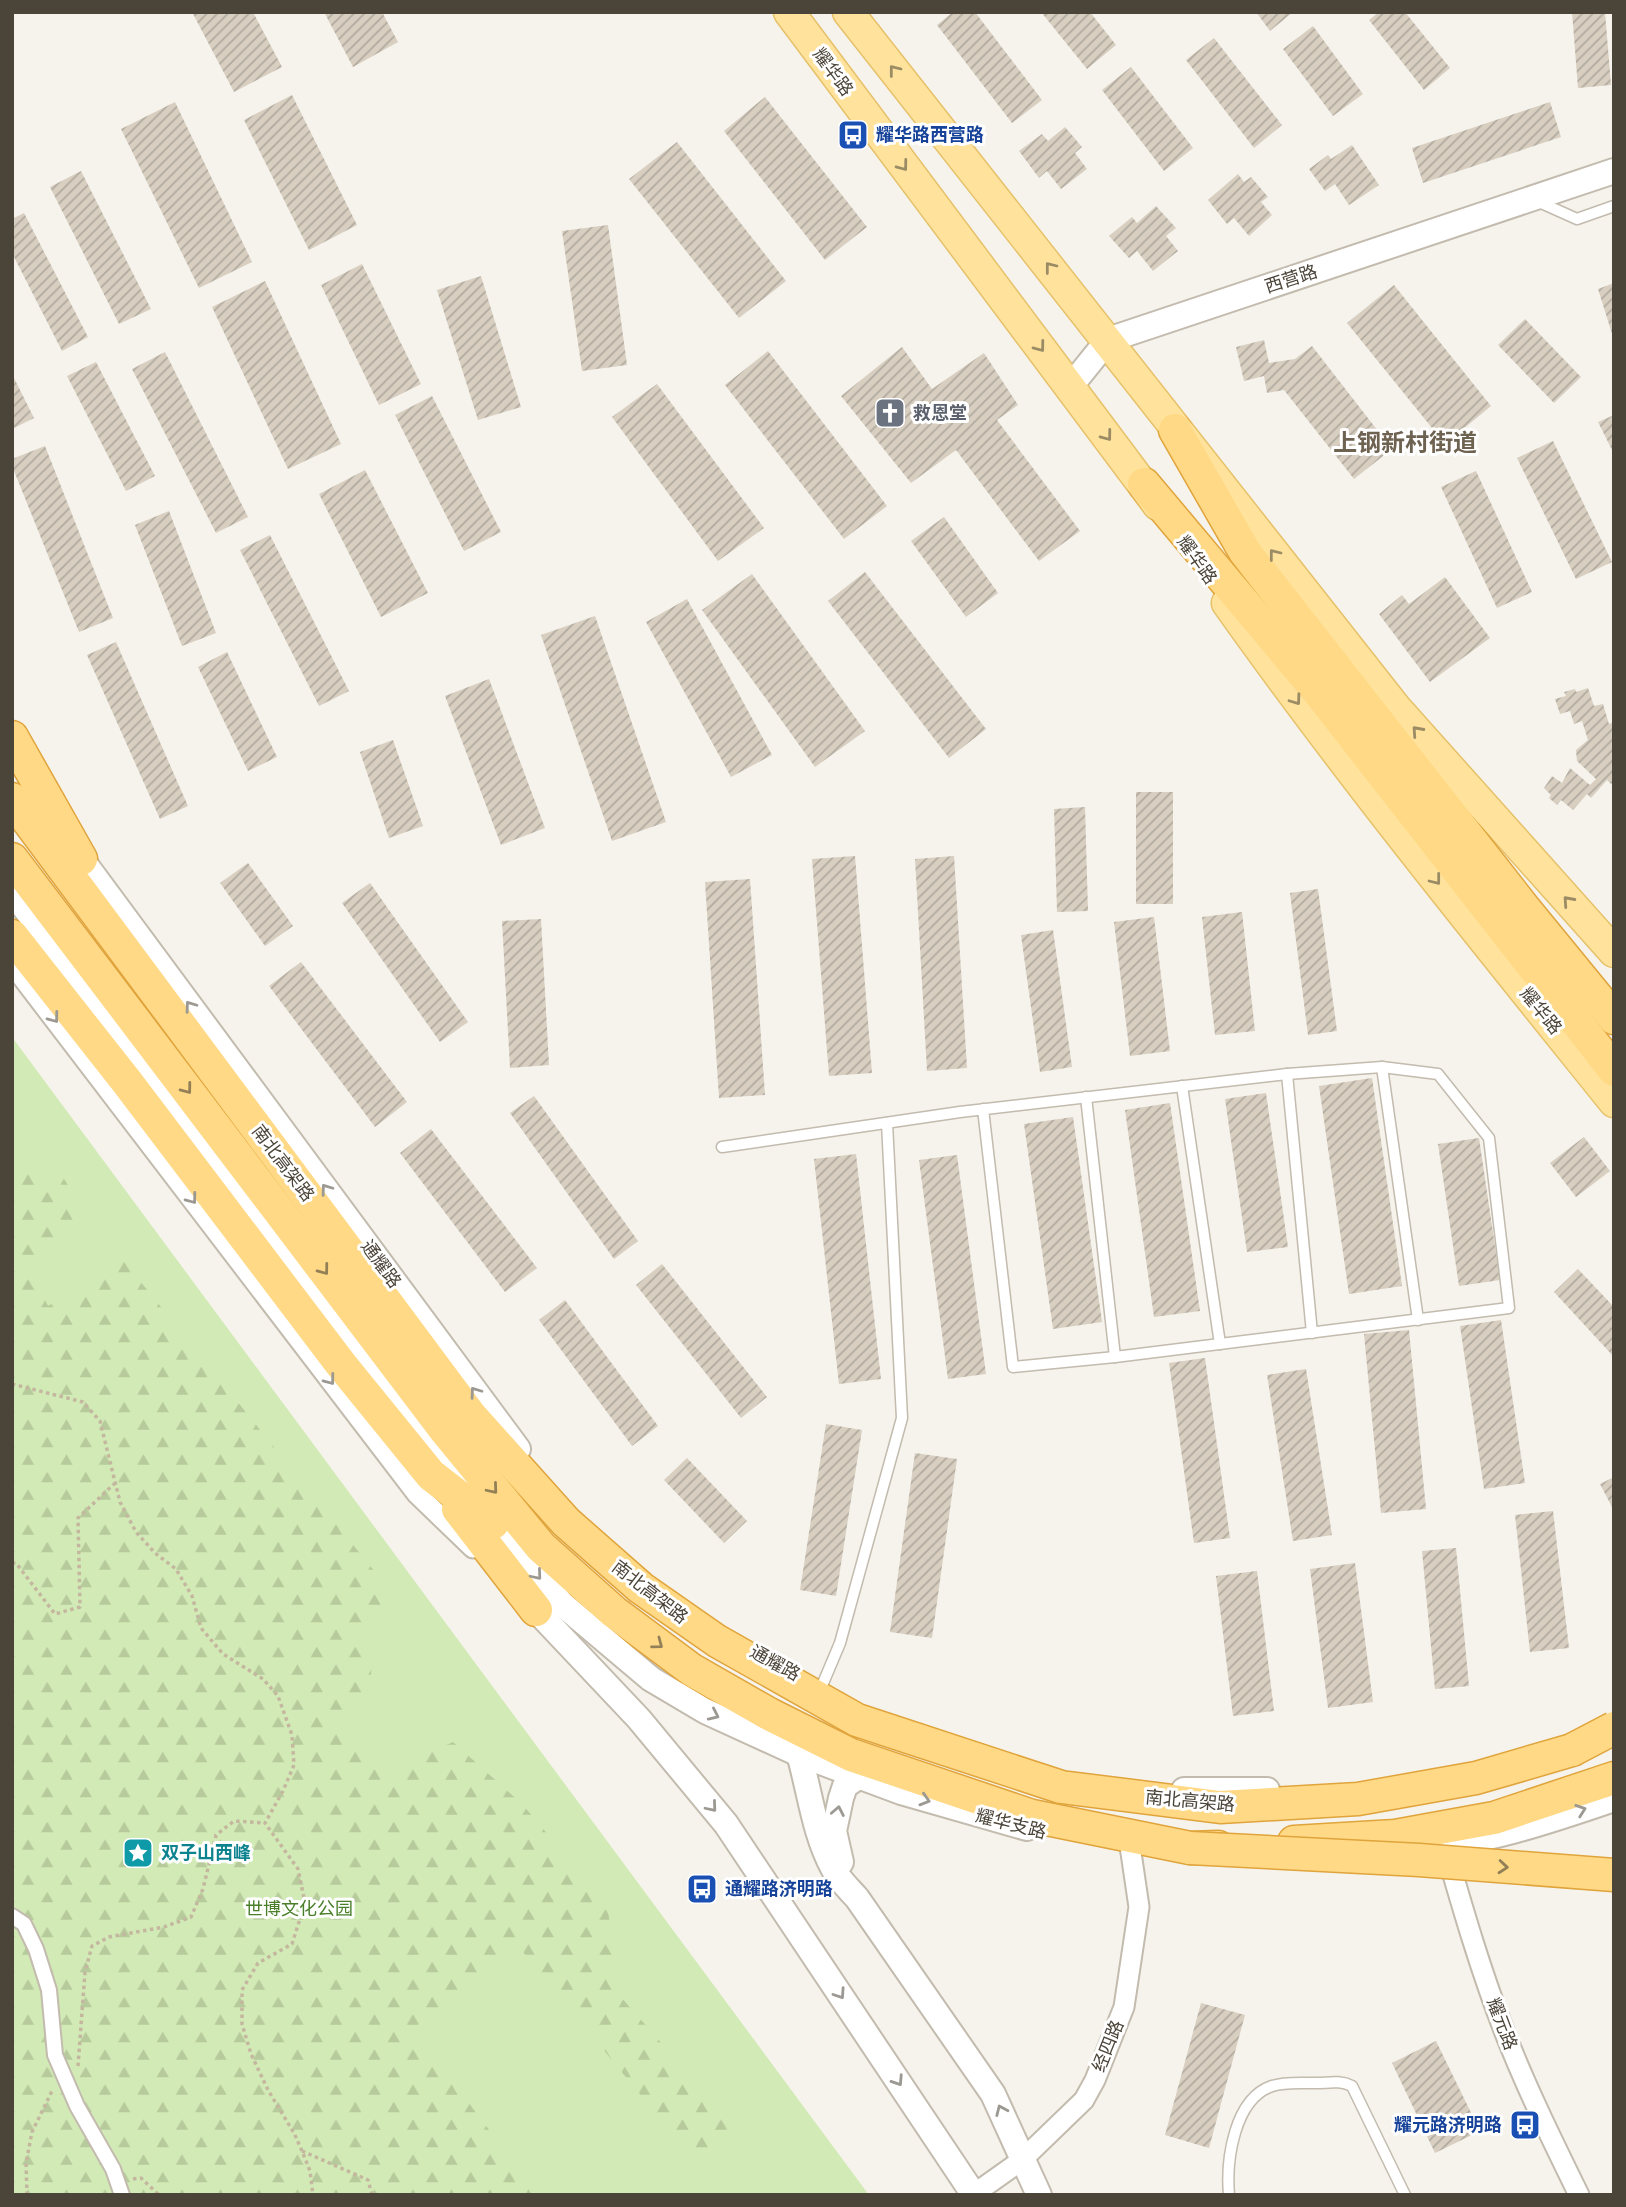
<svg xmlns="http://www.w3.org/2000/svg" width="1626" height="2207" font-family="'Nunito Sans','Noto Sans SC',sans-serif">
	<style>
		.green { fill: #d2eab5 }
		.forest { fill: url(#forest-firs) }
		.building { fill: url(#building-hatch) }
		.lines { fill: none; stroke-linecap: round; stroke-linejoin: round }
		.service-casing { stroke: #c2bbae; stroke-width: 13 }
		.pedestrian-casing { stroke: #c2bbae; stroke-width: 18 }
		.minor-casing { stroke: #c2bbae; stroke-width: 23 }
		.tertiary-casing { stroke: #c2bbae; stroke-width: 28 }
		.primary-casing { stroke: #e6c16a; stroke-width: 33 }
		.trunk-casing { stroke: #e0a43c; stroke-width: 35 }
		.path { stroke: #c4b79f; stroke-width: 3.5; stroke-dasharray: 3.5 3.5; stroke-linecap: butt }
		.service { stroke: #fff; stroke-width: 10 }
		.pedestrian { stroke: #fff; stroke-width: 14 }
		.minor { stroke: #fff; stroke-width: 19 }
		.tertiary { stroke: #fff; stroke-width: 24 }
		.primary { stroke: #ffe39c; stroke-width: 30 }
		.trunk { stroke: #ffd985; stroke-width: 32 }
		.trunk-bridge-casing { stroke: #e0a43c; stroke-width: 35; stroke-linecap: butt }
		.trunk-bridge { stroke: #ffd985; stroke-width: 32 }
		.oneway { stroke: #9c8c66 }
		.oneway2 { stroke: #9c9892 }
		.oneway3 { stroke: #938057 }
		.labels { text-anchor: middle; stroke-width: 6; stroke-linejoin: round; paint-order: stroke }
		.street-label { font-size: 18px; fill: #4b4439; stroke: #fff }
		.transit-label { font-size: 18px; font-weight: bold; fill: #164399; stroke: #fff; text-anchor: start }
		.worship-label { font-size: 18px; font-weight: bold; fill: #5b616d; stroke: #fff; text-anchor: start }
		.culture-label { font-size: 18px; font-weight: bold; fill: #0d838f; stroke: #fff; text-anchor: start }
		.park-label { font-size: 18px; fill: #4a7f2a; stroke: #fff }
		.district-label { font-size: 24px; font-weight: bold; fill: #6e6250; stroke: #fff }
	</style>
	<defs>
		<pattern id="forest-firs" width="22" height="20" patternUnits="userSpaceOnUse" patternTransform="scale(1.75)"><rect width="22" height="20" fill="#d2eab5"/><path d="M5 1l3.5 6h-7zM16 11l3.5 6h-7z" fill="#b6ca9c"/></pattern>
		<pattern id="building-hatch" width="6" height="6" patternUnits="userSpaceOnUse" patternTransform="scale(1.75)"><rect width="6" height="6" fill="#d8cfc1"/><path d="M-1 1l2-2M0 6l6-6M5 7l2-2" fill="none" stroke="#b1aa9e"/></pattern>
	</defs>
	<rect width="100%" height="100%" fill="#f6f3ec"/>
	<path class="green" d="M12,1037L869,2195H12Z"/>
	<path class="forest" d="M57,1168L91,1221L31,1272L48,1306L123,1260L400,1603L365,1610L366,1638L372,1657L370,1692L346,1724L389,1771L453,1742L522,1804L607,1904L620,1996L729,2120L728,2141L695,2161L518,1946L413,2029L538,2195H12V1171Z"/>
	<g class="building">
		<path d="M192,12H253L282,67L234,92Z"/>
		<path d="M324,12H382L398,42L353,67Z"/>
		<path d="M953,12H975L1042,100L1012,123L937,25Z"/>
		<path d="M1041,12H1090L1116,45L1087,69Z"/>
		<path d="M1256,12H1293L1270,31Z"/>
		<path d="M1379,12H1405L1450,68L1424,90L1369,20Z"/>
		<path d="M1572,12H1605L1611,85L1578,88Z"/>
		<path d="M1313,26L1363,94L1333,116L1283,49Z"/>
		<path d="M1214,38L1282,125L1254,148L1186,60Z"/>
		<path d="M1131,67L1193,148L1164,171L1102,90Z"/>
		<path d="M292,95L357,225L309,250L244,120Z"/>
		<path d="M765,97L867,227L825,260L724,131Z"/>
		<path d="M175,102L252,262L199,288L121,129Z"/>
		<path d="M1550,102L1561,137L1423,183L1412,148Z"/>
		<path d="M1065,127L1082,147L1075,153L1087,169L1061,189L1047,171L1039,178L1019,151L1042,134L1048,141Z"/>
		<path d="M677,142L786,281L739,318L629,179Z"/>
		<path d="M1352,145L1379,185L1349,205L1335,184L1325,191L1309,169L1328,155L1331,159Z"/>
		<path d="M81,171L151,309L119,324L50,187Z"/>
		<path d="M1238,174L1244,182L1251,177L1268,197L1261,202L1272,215L1249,236L1234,218L1227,224L1208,200Z"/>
		<path d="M1156,206L1176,228L1166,236L1178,251L1153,271L1137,251L1129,258L1109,236L1132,217L1137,223Z"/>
		<path d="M24,213L88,337L62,351L12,253V219Z"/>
		<path d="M608,225L627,365L582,371L562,231Z"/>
		<path d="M362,264L421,384L379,405L321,285Z"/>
		<path d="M481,276L521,407L478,420L437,290Z"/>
		<path d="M265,281L341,444L288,469L212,307Z"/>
		<path d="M1614,283V337H1613L1598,289Z"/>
		<path d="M1394,285L1491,406L1445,444L1347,323Z"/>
		<path d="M1525,319L1581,377L1554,403L1498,345Z"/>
		<path d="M1264,340L1269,363L1295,359L1312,346L1392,449L1354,479L1284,390L1267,393L1264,376L1244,381L1236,347Z"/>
		<path d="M902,347L932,389L984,353L1018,405L997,420L1080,531L1039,561L956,450L911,483L841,396Z"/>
		<path d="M768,351L887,506L844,539L725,385Z"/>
		<path d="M165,352L248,517L216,533L132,369Z"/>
		<path d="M96,362L155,476L126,491L67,376Z"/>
		<path d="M12,374L34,418L12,429Z"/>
		<path d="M657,384L764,528L718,561L612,417Z"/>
		<path d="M432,396L501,532L464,551L395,415Z"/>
		<path d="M1614,415V454L1598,422Z"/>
		<path d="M1553,441L1612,562L1576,579L1517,458Z"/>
		<path d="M45,446L113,618L79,632L12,466V459Z"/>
		<path d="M365,470L428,593L381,617L319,494Z"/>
		<path d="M1476,471L1532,592L1497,608L1441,487Z"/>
		<path d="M169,511L216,633L182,646L135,525Z"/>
		<path d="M944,517L998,593L966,617L911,541Z"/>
		<path d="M270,535L349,691L319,706L240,550Z"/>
		<path d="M865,572L986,729L949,758L828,601Z"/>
		<path d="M752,574L865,731L815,767L702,610Z"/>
		<path d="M1445,577L1490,638L1430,682L1379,614L1402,595L1409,604Z"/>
		<path d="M687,599L772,755L731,777L646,622Z"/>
		<path d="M595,616L666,822L612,841L541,635Z"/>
		<path d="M116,642L188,806L160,819L87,655Z"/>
		<path d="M227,652L277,757L248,771L198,667Z"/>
		<path d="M489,679L545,828L501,845L445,696Z"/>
		<path d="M1588,688L1594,706L1603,704L1609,724L1614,722V781L1611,784L1607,780L1591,798L1587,794L1573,810L1561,800L1557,805L1549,798L1551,795L1544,788L1552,776L1562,783L1570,768L1590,785L1596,779L1577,761L1576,750L1588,740L1582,721L1574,724L1570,711L1560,714L1555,699L1566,696L1564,692L1575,689L1576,692Z"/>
		<path d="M393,740L423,826L389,838L360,752Z"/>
		<rect x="1136" y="792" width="37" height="112"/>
		<path d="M1085,807L1088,911L1057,912L1054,809Z"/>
		<path d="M855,856L872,1073L829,1076L812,859Z"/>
		<path d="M954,856L967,1068L927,1071L915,859Z"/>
		<path d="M248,863L293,926L265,946L220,883Z"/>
		<path d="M750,879L765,1095L719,1098L705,882Z"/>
		<path d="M370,883L468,1022L440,1042L342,903Z"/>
		<path d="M1318,889L1337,1031L1308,1035L1290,893Z"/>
		<path d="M1242,912L1255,1031L1215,1035L1202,917Z"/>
		<path d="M1154,917L1170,1051L1130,1056L1114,922Z"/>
		<path d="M541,919L549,1065L510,1068L502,921Z"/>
		<path d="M1053,930L1072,1067L1040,1072L1021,935Z"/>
		<path d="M301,962L407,1102L375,1127L269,986Z"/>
		<path d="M1372,1078L1402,1286L1349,1294L1319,1086Z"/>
		<path d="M1266,1093L1288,1247L1247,1252L1225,1099Z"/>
		<path d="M534,1096L638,1241L614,1259L510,1113Z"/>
		<path d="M1170,1103L1200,1311L1154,1317L1125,1110Z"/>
		<path d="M1073,1117L1102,1322L1053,1329L1024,1124Z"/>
		<path d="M431,1129L537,1268L505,1292L400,1153Z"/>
		<path d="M1584,1137L1610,1171L1576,1197L1550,1163Z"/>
		<path d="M1479,1138L1500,1280L1459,1286L1438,1144Z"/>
		<path d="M856,1154L881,1379L839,1384L814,1159Z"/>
		<path d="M957,1155L986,1374L948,1379L919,1160Z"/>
		<path d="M662,1264L767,1397L741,1418L636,1285Z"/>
		<path d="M1578,1269L1614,1307V1357L1554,1292Z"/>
		<path d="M565,1300L658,1426L632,1446L539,1320Z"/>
		<path d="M1501,1320L1525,1483L1484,1489L1460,1326Z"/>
		<path d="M1409,1330L1426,1509L1381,1513L1364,1334Z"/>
		<path d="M1205,1358L1230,1538L1194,1543L1169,1363Z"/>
		<path d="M1306,1369L1332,1535L1293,1541L1267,1375Z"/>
		<path d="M826,1424L862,1430L836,1596L800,1590Z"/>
		<path d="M915,1453L957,1459L932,1638L890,1632Z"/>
		<path d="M687,1458L747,1521L724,1543L664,1480Z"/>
		<path d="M1614,1477V1511L1600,1484Z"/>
		<path d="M1553,1511L1569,1648L1530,1652L1515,1515Z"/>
		<path d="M1456,1548L1469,1686L1435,1689L1422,1551Z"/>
		<path d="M1355,1563L1373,1702L1328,1708L1310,1569Z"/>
		<path d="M1257,1571L1274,1711L1233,1716L1216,1576Z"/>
		<path d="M1201,2003L1245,2015L1209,2148L1165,2135Z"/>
		<path d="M1436,2041L1480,2131L1435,2153L1392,2063Z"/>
	</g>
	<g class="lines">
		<g class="service-casing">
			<g id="service">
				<path d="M1539,202L1577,219L1614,206"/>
				<path d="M1382,1067L1418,1320"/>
				<path d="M1287,1074L1312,1333"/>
				<path d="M1182,1086L1220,1344"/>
				<path d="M1086,1097L1115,1357"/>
				<path d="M722,1147L960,1112L1287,1074L1382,1067L1438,1074L1489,1138L1509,1308L1115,1357L1013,1367L983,1109"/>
				<path d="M821,1688L840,1643L902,1418L887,1123"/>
				<path d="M1229,2195C1226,2160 1234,2099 1272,2086C1284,2082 1298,2083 1310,2083C1326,2084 1338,2079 1352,2086L1405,2195"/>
			</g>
		</g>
		<g class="pedestrian-casing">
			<path id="pedestrian" d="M12,1916L24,1924L36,1949L49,1990L55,2055L77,2106L113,2169L122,2195"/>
		</g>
		<g class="minor-casing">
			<g id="minor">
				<path d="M12,964L417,1494L473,1548"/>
				<path d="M1447,1854C1464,1913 1481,1971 1503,2028C1525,2085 1552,2140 1579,2195"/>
				<path d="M974,2194L1022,2160L1084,2100L1095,2080L1124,2007L1139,1907L1130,1846"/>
			</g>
		</g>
		<g class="tertiary-casing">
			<g id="tertiary">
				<path d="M1070,387L1108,340L1614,171"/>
				<path d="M71,845L518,1449"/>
				<path d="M12,891L357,1353L493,1523L562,1604L651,1679L705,1711L799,1754L901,1792L1027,1828"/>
				<path d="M536,1610L639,1719L726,1824L974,2195"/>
				<path d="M799,1754C810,1792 814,1833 833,1868C838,1879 849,1889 857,1898L993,2094L1039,2195"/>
				<path d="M1184,1790H1267"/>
				<path d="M1411,1848C1482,1844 1547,1822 1614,1799"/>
				<path d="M841,1862L834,1831L841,1798L845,1786L858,1777"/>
			</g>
		</g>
		<g class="primary-casing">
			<g id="primary">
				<path d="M789,12L1158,505"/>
				<path d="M848,12L1396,708L1614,952"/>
				<path d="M1227,603C1349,775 1482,938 1614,1102"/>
			</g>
		</g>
		<g class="trunk-casing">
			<g id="trunk">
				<path d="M1175,430L1245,552L1524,908L1614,1018"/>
				<path d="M1144,484L1317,690L1614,1070"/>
				<path d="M12,737L81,859"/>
				<path d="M12,799L471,1416L566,1522L641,1588L717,1641L857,1720L1061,1787L1220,1807L1358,1799L1476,1778L1572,1750"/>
				<path d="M12,859L445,1430L541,1547L614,1612L692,1670L769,1714L851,1755L1032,1816L1190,1848L1218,1847"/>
				<path d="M12,936L127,1082L340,1363L431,1475L493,1523"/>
				<path d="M458,1509L536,1610"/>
				<path d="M1294,1842L1395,1836L1494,1818L1614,1778"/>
			</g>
		</g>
		<g class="path">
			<path d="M12,1384L83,1402L100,1421L120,1502L136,1532L155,1553L176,1569L192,1596L201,1628L223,1654L263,1679L278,1696L292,1735L294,1765L283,1791L265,1823L298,1869L305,1903L292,1944L258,1963L242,1990V2024L251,2054L268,2090L294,2133L302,2151L310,2171L313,2195"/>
			<path d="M12,1563H16L55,1614L80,1607L78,1518L114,1484"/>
			<path d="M78,2066L85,1972L92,1946L109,1937L164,1927L191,1917L203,1889L216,1835L234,1821L265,1823"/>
			<path d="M302,2151L368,2180L372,2195"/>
			<path d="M133,2179L141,2178L159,2195"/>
			<path d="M27,2195L26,2163L32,2132L52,2091"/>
		</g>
		<use href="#service" class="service"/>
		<use href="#pedestrian" class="pedestrian"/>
		<use href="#minor" class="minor"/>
		<use href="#tertiary" class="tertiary"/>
		<use href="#primary" class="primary"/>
		<use href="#trunk" class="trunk"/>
		<g class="trunk-bridge-casing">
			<g id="trunk-bridge">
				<path d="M1572,1750L1614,1728"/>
				<path d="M1190,1848L1419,1860L1614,1875"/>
			</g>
		</g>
		<use href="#trunk-bridge" class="trunk-bridge"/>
	</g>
	<defs><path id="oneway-chevron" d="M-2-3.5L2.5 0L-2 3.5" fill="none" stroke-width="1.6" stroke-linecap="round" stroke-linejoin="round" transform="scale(1.75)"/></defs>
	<g class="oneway">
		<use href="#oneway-chevron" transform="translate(894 70) rotate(-128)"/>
		<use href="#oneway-chevron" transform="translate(903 166) rotate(53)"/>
		<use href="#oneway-chevron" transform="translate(1050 267) rotate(-128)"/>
		<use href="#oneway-chevron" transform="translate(1040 347) rotate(53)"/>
		<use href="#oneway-chevron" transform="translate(1107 436) rotate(53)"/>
		<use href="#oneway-chevron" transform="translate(1274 554) rotate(-128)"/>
		<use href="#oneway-chevron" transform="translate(1296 700) rotate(54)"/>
		<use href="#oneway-chevron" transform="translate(1417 731) rotate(-132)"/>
		<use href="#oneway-chevron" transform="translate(1436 880) rotate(52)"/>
		<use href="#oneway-chevron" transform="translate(1568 901) rotate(-132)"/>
	</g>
	<g class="oneway2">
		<use href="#oneway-chevron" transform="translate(190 1006) rotate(-126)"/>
		<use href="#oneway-chevron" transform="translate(54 1018) rotate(53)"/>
		<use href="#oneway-chevron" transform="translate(326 1189) rotate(-126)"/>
		<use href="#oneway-chevron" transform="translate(192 1199) rotate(53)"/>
		<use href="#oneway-chevron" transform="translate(330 1380) rotate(53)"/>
		<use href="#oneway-chevron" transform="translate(475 1392) rotate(-126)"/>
		<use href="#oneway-chevron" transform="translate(537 1575) rotate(50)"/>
		<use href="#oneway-chevron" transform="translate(714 1715) rotate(25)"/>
		<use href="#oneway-chevron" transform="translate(925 1800) rotate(17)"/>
		<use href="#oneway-chevron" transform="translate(712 1807) rotate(50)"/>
		<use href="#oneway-chevron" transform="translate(1581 1810) rotate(-19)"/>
		<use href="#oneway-chevron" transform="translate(838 1811) rotate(-79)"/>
		<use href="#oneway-chevron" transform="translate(840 1994) rotate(56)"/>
		<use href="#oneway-chevron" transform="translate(898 2081) rotate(57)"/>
		<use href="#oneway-chevron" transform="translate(1001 2110) rotate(-114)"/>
	</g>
	<g class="oneway3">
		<use href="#oneway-chevron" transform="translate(187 1089) rotate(53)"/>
		<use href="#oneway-chevron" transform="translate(324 1270) rotate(53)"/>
		<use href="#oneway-chevron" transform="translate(493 1489) rotate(50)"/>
		<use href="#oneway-chevron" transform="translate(658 1644) rotate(37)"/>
		<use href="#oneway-chevron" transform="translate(1503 1867) rotate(5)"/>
	</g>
	<defs>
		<g id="bus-square" transform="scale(1.575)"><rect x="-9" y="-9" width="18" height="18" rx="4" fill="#1a4fb4" stroke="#fff"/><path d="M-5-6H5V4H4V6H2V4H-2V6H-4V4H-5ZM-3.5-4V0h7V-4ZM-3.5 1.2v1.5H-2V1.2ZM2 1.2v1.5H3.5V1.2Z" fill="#fff"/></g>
		<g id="church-square" transform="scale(1.575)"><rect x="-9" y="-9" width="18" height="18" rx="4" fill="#6b7280" stroke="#fff"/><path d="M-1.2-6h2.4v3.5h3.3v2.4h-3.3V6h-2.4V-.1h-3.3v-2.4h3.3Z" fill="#fff"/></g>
		<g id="sight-square" transform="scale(1.575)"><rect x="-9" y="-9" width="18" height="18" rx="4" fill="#0f9aa8" stroke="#fff"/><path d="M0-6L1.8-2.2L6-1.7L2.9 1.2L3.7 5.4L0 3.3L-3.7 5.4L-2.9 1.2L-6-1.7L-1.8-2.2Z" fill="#fff"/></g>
	</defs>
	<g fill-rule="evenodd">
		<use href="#bus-square" x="853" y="135"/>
		<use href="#church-square" x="890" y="413"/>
		<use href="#sight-square" x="138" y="1853"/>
		<use href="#bus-square" x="702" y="1889"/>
		<use href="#bus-square" x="1525" y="2125"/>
	</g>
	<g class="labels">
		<g class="street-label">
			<text transform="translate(833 72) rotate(54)" y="6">耀华路</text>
			<text transform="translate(1291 279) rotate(-18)" y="6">西营路</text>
			<text transform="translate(1197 560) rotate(55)" y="6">耀华路</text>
			<text transform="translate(1541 1011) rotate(51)" y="6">耀华路</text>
			<text transform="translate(283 1163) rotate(53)" y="6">南北高架路</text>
			<text transform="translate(381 1264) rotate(54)" y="6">通耀路</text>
			<text transform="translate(650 1592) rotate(38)" y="6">南北高架路</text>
			<text transform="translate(775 1663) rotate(29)" y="6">通耀路</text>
			<text transform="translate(1190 1801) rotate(5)" y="6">南北高架路</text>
			<text transform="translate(1011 1824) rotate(14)" y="6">耀华支路</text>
			<text transform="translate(1502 2024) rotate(69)" y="6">耀元路</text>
			<text transform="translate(1108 2046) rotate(-68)" y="6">经四路</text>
		</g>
		<g class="transit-label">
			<text x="876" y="141">耀华路西营路</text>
			<text x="725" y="1895">通耀路济明路</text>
			<text x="1502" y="2131" text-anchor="end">耀元路济明路</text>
		</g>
		<g class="worship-label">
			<text x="913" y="419">救恩堂</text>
		</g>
		<g class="culture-label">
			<text x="161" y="1859">双子山西峰</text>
		</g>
		<g class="park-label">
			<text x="299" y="1915">世博文化公园</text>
		</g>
		<g class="district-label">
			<text x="1405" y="451">上钢新村街道</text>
		</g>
	</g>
	<rect width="1626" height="2207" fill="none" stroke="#4b4439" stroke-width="28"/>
</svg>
